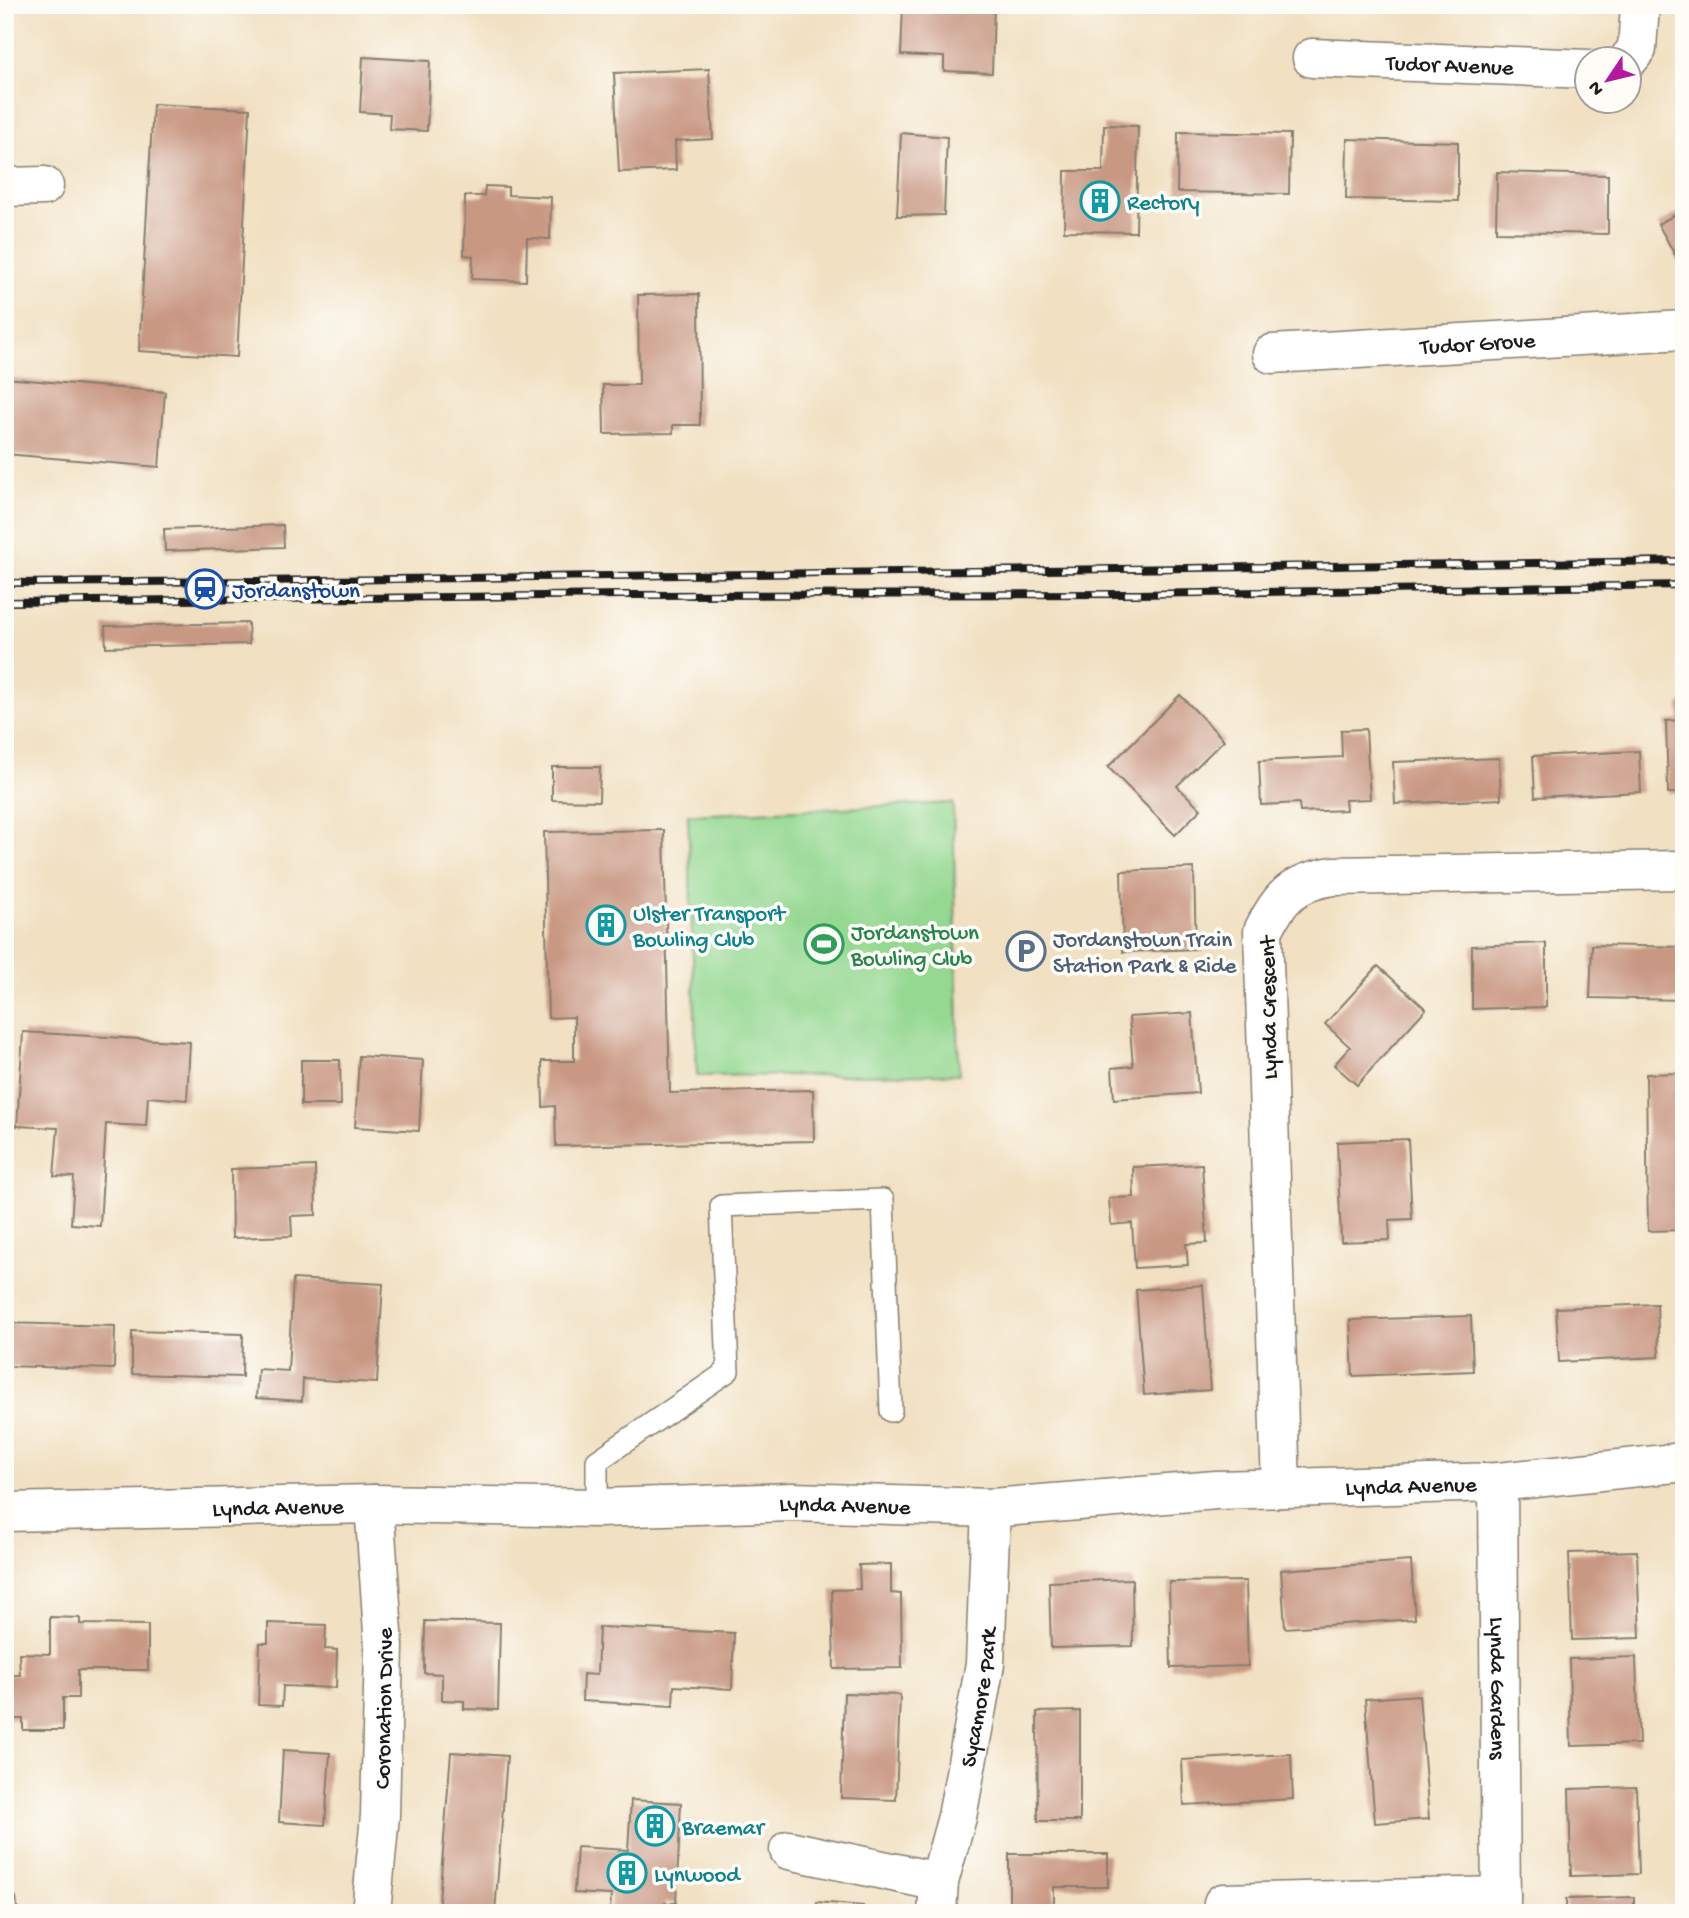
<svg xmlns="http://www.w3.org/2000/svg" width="1689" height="1918" font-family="'Gochi Hand',sans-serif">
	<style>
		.park { fill: #94d891; stroke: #587a56; stroke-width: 2 }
		.building { fill: #c99883 }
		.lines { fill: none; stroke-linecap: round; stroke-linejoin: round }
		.service-casing { stroke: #867e6e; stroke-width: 24 }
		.minor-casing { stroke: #867e6e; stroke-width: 41 }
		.service { stroke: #fff; stroke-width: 21 }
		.minor { stroke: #fff; stroke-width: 38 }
		.rail-casing { stroke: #1c1c1c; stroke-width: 8 }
		.rail { stroke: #fdfcf7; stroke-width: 5; stroke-dasharray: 16; stroke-linecap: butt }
		.labels { text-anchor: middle; stroke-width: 7; stroke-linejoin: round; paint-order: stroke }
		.street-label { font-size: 23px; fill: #1c1c1c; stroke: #fdfcf7 }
		.culture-label { font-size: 23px; fill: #0d838f; stroke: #fdfcf7; text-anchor: start }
		.transit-label { font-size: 23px; fill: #164399; stroke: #fdfcf7; text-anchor: start }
		.leisure-label { font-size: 23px; fill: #27864d; stroke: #fdfcf7; text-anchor: start }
		.service-label { font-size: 23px; fill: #4e5e75; stroke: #fdfcf7; text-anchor: start }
	</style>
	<rect width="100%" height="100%" fill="#fdfcf7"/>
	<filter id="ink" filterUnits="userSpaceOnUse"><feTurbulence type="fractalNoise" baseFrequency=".0143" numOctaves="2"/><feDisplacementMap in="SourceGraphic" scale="14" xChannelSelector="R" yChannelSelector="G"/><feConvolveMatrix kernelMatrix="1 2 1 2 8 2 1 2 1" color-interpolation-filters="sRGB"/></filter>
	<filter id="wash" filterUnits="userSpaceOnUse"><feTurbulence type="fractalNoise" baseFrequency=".00686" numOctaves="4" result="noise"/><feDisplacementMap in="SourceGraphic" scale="28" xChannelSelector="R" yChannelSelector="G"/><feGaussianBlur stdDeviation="1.57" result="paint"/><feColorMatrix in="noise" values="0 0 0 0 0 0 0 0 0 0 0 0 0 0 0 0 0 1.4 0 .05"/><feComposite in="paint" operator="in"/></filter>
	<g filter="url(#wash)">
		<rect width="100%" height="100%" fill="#f1e0c1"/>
		<path class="park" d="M953,803L959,1074L697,1076L688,815Z"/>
		<g id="blocks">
			<g class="building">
				<path d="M903,5H994L992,73L944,71V57L901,55Z"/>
				<path d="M363,57L430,61L427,131L389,129L390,114L360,112Z"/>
				<path d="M709,69L713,139L675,141L676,170L619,172L614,73Z"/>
				<path d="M153,104L250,109L237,357L139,351Z"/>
				<path d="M1104,125L1138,126L1136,232L1064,231L1065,171H1103Z"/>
				<path d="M1178,132L1290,134L1289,194L1177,192Z"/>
				<path d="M901,133L947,137L944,215L897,216Z"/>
				<path d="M1347,139L1458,142V201L1346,199Z"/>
				<path d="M1497,172L1608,175V234L1496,232Z"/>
				<path d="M485,186L508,187V195L551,197L550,239L527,238L526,281L472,279L473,256L464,255L465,196H484Z"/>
				<path d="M1684,210V271L1658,224Z"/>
				<path d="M699,294L700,425H673V433L604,434L603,385H639L638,295Z"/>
				<path d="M5,378L165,392L159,467L5,454Z"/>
				<path d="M283,525L284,547L165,551L164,529Z"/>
				<path d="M248,623L249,644L106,647L105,626Z"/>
				<path d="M1180,695L1224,740L1177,786L1201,809L1175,835L1108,767Z"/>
				<path d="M1679,704H1684V793H1668L1666,721L1680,720Z"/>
				<path d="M1366,729L1370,799L1345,800L1346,810L1300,812L1299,803L1261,805L1259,761L1342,757L1341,730Z"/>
				<path d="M1639,751L1641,792L1535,797L1533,756Z"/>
				<path d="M1499,758L1501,799L1395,804L1393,762Z"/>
				<path d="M552,767H600L599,801L552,800Z"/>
				<path d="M664,830L670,1093L813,1090L814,1141L556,1146L555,1106L543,1107L542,1061H574V1017L548,1018L544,832Z"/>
				<path d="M1194,868L1196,949L1123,952L1121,871Z"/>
				<path d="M1546,943V1007L1472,1009V946Z"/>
				<path d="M1592,945L1684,947V1000L1590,998Z"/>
				<path d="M1378,966L1426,1009L1357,1085L1334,1065L1350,1047L1325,1024Z"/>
				<path d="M1192,1013L1198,1093L1114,1099L1112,1068L1133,1066L1129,1017Z"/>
				<path d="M23,1032L190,1042L187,1100L148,1097L146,1126L106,1124L100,1226L71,1224L74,1177L54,1176L58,1128L17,1126Z"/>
				<path d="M359,1056L423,1060L419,1131L355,1127Z"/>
				<path d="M301,1060H340L341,1105H301Z"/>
				<path d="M1684,1073V1230L1648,1231L1646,1074Z"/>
				<path d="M1408,1139L1412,1219L1389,1220L1390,1240L1341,1242L1337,1142Z"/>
				<path d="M1202,1164L1207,1243L1186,1244L1188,1265L1135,1268L1132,1223L1111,1225L1109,1198L1134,1197L1133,1167Z"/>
				<path d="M315,1166L316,1215L291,1216L292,1236L232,1238L231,1169Z"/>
				<path d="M293,1279L383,1284L377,1383L303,1379L302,1401L256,1398L258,1369L288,1371Z"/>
				<path d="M1203,1285L1210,1390L1144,1395L1136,1290Z"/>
				<path d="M1657,1304L1659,1357L1559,1362L1556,1308Z"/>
				<path d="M1471,1316L1473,1371L1353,1376L1350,1320Z"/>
				<path d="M5,1323L115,1326L114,1369L5,1366Z"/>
				<path d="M132,1331L243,1334L242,1377L132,1374Z"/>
				<path d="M1637,1551L1640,1638L1572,1640L1569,1553Z"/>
				<path d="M1411,1561L1415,1619L1285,1628L1281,1570Z"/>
				<path d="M891,1564V1593L901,1594L902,1668L834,1669L832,1590L860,1589L859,1565Z"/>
				<path d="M1132,1579L1133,1646L1051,1648L1049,1582Z"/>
				<path d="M1246,1581L1248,1666L1171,1668L1169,1582Z"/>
				<path d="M50,1617L80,1618V1624L148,1625V1670H78V1698H63V1730H23V1719H5V1675H20L19,1653L50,1654Z"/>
				<path d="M425,1621L500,1623L498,1710L464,1709V1701L442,1700V1674L424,1673Z"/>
				<path d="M268,1623L326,1625L325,1649L337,1650L336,1688L283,1686L282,1706L258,1705L260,1643H268Z"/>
				<path d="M599,1627L734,1633L732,1689L674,1686L673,1706L582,1701L583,1674L597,1675Z"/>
				<path d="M1636,1657L1639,1744L1571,1746L1569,1659Z"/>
				<path d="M844,1693L900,1695L896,1800L841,1798Z"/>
				<path d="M1419,1695L1429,1819L1375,1823L1365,1699Z"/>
				<path d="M1080,1711V1821H1038L1037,1712Z"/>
				<path d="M283,1750L330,1753L325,1825L279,1822Z"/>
				<path d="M451,1752L507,1756L495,1913H438Z"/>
				<path d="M1291,1754L1293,1799L1184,1805L1182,1760Z"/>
				<path d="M1636,1787L1639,1874L1571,1876L1569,1789Z"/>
				<path d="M631,1800L681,1803L676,1903H665V1913H610L611,1895L574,1893L577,1847L628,1850Z"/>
				<path d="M1009,1854H1108V1887H1054V1913H1009Z"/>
				<path d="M16,1897L18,1913H5V1899Z"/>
				<path d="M1634,1897V1913H1566V1899Z"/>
				<path d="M817,1902L863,1906L862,1913H816Z"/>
			</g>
		</g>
	</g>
	<g filter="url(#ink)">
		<use href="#blocks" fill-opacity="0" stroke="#867e6e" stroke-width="2"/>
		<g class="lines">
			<g class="service-casing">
				<path id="service" d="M597,1508V1461L728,1371L721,1206L883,1200L891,1411"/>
			</g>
			<g class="minor-casing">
				<g id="minor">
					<path id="s1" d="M1312,58L1588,69"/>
					<path d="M1628,60L1637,49L1640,5"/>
					<path d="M5,187L44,186"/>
					<path id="s2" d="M1272,354L1684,330"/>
					<path id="s3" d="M1498,1482L1501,1913"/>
					<path d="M1281,1488L1263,931C1280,896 1294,882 1333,876L1684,870"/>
					<path id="s4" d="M5,1512L374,1504L597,1508L793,1502L991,1508L1216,1490L1498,1482L1684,1462"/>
					<path d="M789,1850L939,1882"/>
					<path d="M1223,1903L1501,1896"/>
					<path id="s5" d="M371,1913L380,1815L384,1647L374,1504"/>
					<path id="s6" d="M937,1913L939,1882L957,1817L985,1664L991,1508"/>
				</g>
			</g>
			<use href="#service" class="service"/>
			<use href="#minor" class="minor"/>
			<g class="rail-casing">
				<g id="rail">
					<path d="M5,583L256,581L1684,561"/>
					<path d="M5,602L623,595L1137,594L1684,585"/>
				</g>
			</g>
			<use href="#rail" class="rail"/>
		</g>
	</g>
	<defs>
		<g id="building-ring" transform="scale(2.0125)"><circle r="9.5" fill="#fdfcf7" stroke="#0f9aa8" stroke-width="1.5"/><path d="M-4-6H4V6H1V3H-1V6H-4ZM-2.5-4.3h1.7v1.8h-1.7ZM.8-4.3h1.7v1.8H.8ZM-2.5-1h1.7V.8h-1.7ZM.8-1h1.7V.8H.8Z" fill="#0f9aa8"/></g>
		<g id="station-ring" transform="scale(2.0125)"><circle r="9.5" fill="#fdfcf7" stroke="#1a4fb4" stroke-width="1.5"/><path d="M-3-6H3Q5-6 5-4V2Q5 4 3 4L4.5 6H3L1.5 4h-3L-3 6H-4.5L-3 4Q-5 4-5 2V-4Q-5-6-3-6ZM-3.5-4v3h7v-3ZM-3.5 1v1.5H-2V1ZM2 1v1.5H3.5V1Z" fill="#1a4fb4"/></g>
		<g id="stadium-ring" transform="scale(2.0125)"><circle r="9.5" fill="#fdfcf7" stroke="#2e9e5b" stroke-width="1.5"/><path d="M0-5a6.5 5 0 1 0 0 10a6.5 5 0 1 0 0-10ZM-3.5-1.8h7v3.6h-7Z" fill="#2e9e5b"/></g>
		<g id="parking-ring" transform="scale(2.0125)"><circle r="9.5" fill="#fdfcf7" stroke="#5c6f8a" stroke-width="1.5"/><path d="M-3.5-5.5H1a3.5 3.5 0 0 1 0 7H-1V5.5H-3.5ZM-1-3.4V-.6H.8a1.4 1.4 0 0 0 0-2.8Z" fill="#5c6f8a"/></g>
	</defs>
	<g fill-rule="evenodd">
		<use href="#building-ring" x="1100" y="201"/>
		<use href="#station-ring" x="205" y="589"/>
		<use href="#building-ring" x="606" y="925"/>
		<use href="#stadium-ring" x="824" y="944"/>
		<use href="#parking-ring" x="1026" y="951"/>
		<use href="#building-ring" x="655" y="1826"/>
		<use href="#building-ring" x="627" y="1873"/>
	</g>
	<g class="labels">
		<g class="street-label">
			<text dy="8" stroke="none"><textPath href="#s1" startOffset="138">Tudor Avenue</textPath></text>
			<text dy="8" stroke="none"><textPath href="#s2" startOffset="206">Tudor Grove</textPath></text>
			<text transform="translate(1267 1008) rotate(-91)" y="8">Lynda Crescent</text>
			<text dy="8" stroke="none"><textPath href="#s4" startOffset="1407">Lynda Avenue</textPath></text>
			<text dy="8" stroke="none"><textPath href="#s4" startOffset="840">Lynda Avenue</textPath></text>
			<text dy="8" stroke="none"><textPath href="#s4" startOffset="273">Lynda Avenue</textPath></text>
			<text dy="8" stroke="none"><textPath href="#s3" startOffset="206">Lynda Gardens</textPath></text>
			<text dy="8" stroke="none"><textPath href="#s6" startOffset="220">Sycamore Park</textPath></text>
			<text dy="8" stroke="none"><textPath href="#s5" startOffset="205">Coronation Drive</textPath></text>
		</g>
		<g class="culture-label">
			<text x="1127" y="209">Rectory</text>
			<text x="633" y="920">Ulster Transport<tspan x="633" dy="26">Bowling Club</tspan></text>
			<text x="682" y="1834">Braemar</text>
			<text x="654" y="1881">Lynwood</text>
		</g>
		<g class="transit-label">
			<text x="232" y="597">Jordanstown</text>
		</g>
		<g class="leisure-label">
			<text x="851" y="939">Jordanstown<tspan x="851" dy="26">Bowling Club</tspan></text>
		</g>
		<g class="service-label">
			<text x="1053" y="946">Jordanstown Train<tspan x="1053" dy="26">Station Park &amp; Ride</tspan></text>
		</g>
	</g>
	<rect width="1689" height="1918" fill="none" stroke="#fdfcf7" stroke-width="28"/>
	<g transform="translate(1608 80) rotate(235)"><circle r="33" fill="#fdfcf7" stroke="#a3a29f" stroke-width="2"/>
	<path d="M0-5L12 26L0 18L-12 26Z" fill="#b5179e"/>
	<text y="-10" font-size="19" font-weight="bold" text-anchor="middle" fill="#1c1c1c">N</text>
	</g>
</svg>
